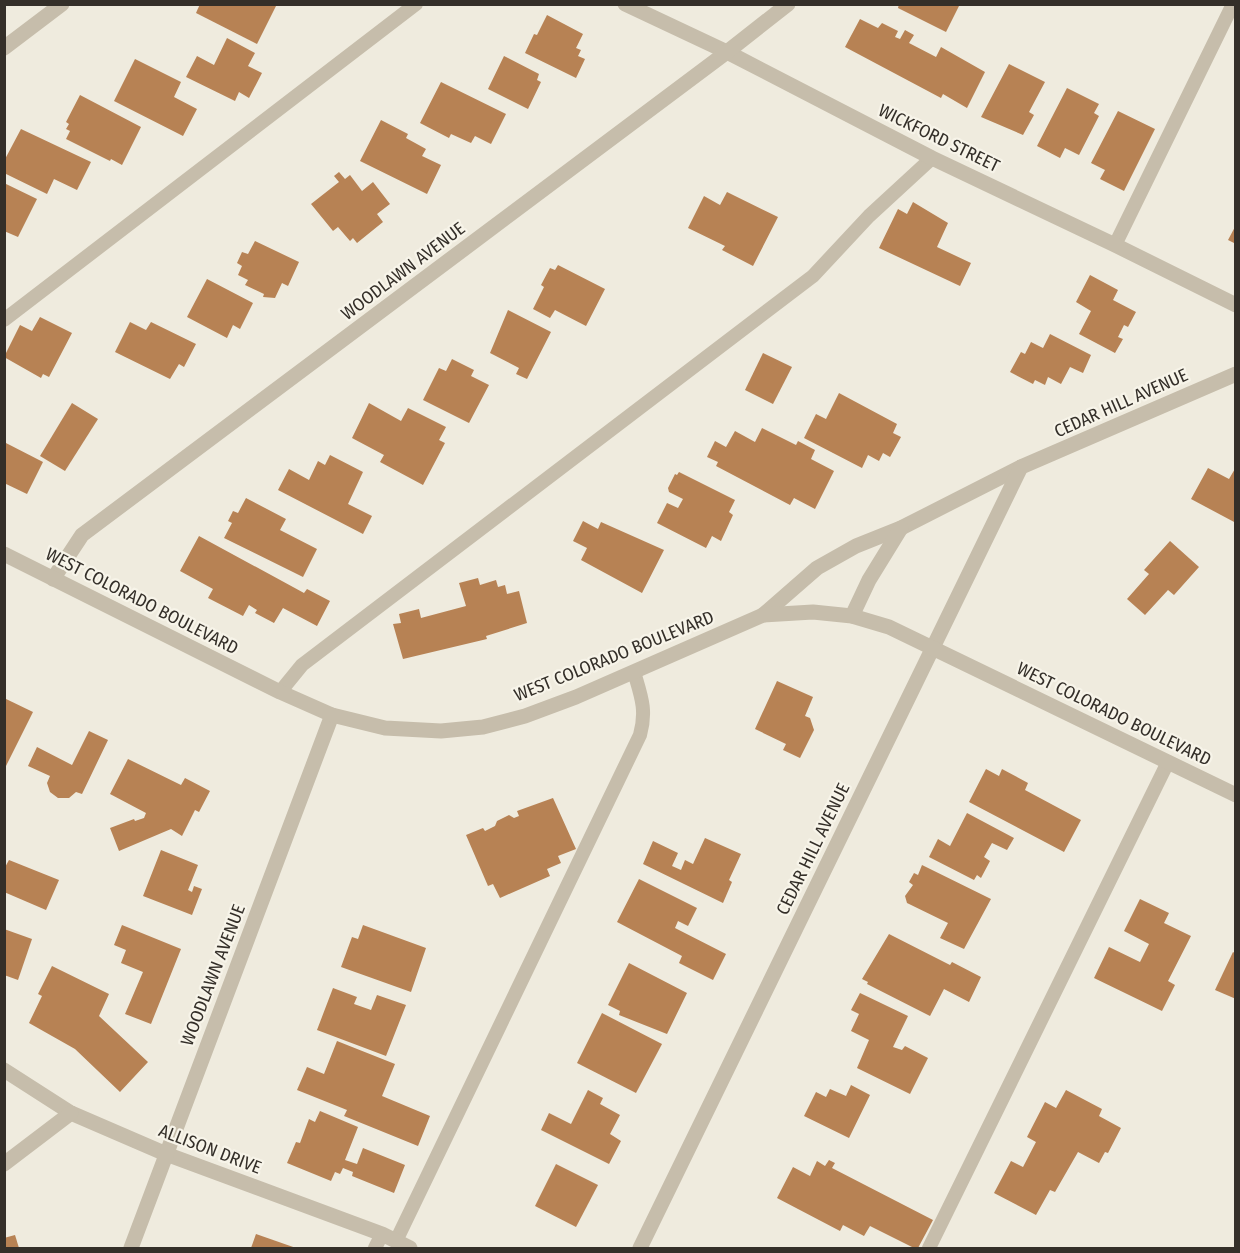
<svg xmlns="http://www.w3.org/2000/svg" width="1240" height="1253" font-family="'Fira Sans Condensed',sans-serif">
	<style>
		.building { fill: #b78254 }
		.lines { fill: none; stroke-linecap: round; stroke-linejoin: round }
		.service { stroke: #c6bdab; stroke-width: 14 }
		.minor { stroke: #c6bdab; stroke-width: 15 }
		.tertiary { stroke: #c6bdab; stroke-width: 15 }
		.labels { text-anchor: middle; stroke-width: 4.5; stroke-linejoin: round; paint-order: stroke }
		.street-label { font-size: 18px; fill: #342f29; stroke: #f7f4e9 }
	</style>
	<rect width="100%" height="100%" fill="#efebde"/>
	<g class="building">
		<path d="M200,4H277L257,44L196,13Z"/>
		<path d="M899,4H960L946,32L898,8Z"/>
		<path d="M547,15L583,34L576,48L581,50L578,56L585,59L576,78L525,53L534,34L537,35Z"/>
		<path d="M860,19L878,28L882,23L898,31L895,37L900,39L905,30L914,35L909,43L936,57L941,47L985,72L967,108L943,94L941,98L845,47Z"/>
		<path d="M227,38L255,53L248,66L262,73L249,98L239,92L235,101L186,77L197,56L214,65Z"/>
		<path d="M504,56L539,74L537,80L541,82L528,109L488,89Z"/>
		<path d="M135,59L181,82L174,97L197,109L183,136L114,101Z"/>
		<path d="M1009,64L1045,82L1029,112L1034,115L1023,135L981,117Z"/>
		<path d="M441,82L506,114L491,144L475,136L471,143L451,134L449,138L420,123Z"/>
		<path d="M1067,88L1099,104L1094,113L1099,116L1079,155L1065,148L1060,158L1037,146Z"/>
		<path d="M80,95L141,127L122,165L111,159L110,161L66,139L70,131L66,129L69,124L66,122Z"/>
		<path d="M1118,111L1155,129L1124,191L1100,179L1105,170L1091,163Z"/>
		<path d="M381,120L408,134L406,138L426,149L422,156L441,165L427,194L360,161Z"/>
		<path d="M21,129L91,162L77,190L54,179L47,194L4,173V161Z"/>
		<path d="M339,172L345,179L350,175L362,191L373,182L390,204L377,214L383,222L357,243L353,238L350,241L338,227L333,231L311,204L339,182L334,176Z"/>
		<path d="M4,183L37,199L18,237L4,231Z"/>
		<path d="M727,192L778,217L753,266L722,250L725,246L688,228L704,196L720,205Z"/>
		<path d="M913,202L948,223L937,247L971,263L960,286L879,248L898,209L907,214Z"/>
		<path d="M1236,225V244L1228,240Z"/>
		<path d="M255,241L299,262L288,286L282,283L275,298L263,297L264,294L245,285L248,280L238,275L242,266L237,263L242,252L248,254Z"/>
		<path d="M558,265L605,289L586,326L555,310L550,318L533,309L544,287L541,285L550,268L555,270Z"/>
		<path d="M1090,275L1118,290L1113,300L1136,312L1128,327L1124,325L1118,337L1123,339L1115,353L1079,334L1091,311L1076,302Z"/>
		<path d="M207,279L253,303L240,329L233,325L227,338L187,317Z"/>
		<path d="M508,310L551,332L527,379L516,374L519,368L490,353Z"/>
		<path d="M40,317L72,333L49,377L43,374L41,378L4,357L20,325L32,331Z"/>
		<path d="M130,322L146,330L151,322L196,344L184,367L179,364L170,379L115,352Z"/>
		<path d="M1050,334L1091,355L1083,373L1070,367L1061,384L1048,377L1045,385L1035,380L1033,384L1010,372L1021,352L1025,354L1031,342L1043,348Z"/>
		<path d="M763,353L792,367L773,404L745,390Z"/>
		<path d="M452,359L474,370L471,376L489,385L469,423L423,400L439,368L446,371Z"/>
		<path d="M839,393L897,424L893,433L901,437L890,457L883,453L879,461L868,455L862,468L804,438L816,414L826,419Z"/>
		<path d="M72,403L98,419L65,471L40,456Z"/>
		<path d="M369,403L401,421L408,408L446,427L439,440L445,443L423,485L380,462L384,455L352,438Z"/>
		<path d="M762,428L796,445L798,441L815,450L811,459L834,471L815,509L794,498L790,505L716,466L718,462L707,457L715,441L726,447L735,431L755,442Z"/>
		<path d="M4,442L43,462L27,494L4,483Z"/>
		<path d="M330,455L363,472L348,504L372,516L363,534L278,490L289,469L309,480L318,461L325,465Z"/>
		<path d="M1236,467V523L1191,499L1208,468L1229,479Z"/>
		<path d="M679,472L735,500L729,512L733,515L721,541L712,536L706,548L657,523L667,503L678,508L683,499L669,492L668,488L675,474L677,475Z"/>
		<path d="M246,498L286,519L280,530L317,549L303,577L224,538L232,523L228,521L233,511L238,513Z"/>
		<path d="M583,521L598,529L601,522L664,550L642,593L581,560L587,548L573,541Z"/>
		<path d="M199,536L304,593L307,589L330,601L317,626L283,608L274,623L255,613L257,610L249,605L243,616L208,598L213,589L180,571Z"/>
		<path d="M1170,541L1199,567L1174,595L1168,590L1145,615L1127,599L1149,574L1144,570Z"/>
		<path d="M478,578L480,585L496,580L498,587L505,585L507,594L519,591L527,623L486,636L487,639L403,659L393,624L401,623L399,614L419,609L421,618L466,606L459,583Z"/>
		<path d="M777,681L813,697L805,716L810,718L814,730L800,758L783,750L786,744L755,729Z"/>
		<path d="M4,698L33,712L4,770Z"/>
		<path d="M89,731L108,740L82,794L76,792L69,798H58L50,792L47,783L50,776L28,766L37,747L72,765Z"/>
		<path d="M128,759L181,785L185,778L210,791L199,812L195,810L182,836L171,829L119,851L110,828L134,819L135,821L144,818L146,813L110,794Z"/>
		<path d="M986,769L999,776L1002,769L1028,783L1025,790L1081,820L1064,852L969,802Z"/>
		<path d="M553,798L576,849L558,856L561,863L547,869L550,876L500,898L493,884L488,886L466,835L483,828L485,831L495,826L497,821L509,815L514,818L519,816L517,811Z"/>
		<path d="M967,813L1014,838L1007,850L992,843L984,857L990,861L981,878L977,875L974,880L929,857L938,839L950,846Z"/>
		<path d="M705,838L741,854L729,880L732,882L723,903L643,864L653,841L678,853L672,866L681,870L685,860L693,864Z"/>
		<path d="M161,850L198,865L188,890L192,892L194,886L202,889L192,915L143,896Z"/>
		<path d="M9,860L59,880L46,910L4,892V869Z"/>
		<path d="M922,865L991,899L964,949L940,938L948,923L907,903L905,896L913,885L909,882L914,873L918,875Z"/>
		<path d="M639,879L697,908L688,926L678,921L675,928L726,954L713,980L679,963L682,956L617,922Z"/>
		<path d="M1140,899L1169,913L1164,923L1191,936L1168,981L1175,985L1162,1011L1094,978L1109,947L1140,962L1149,944L1124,931Z"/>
		<path d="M122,925L181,949L151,1024L125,1014L143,972L121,963L126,950L114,945Z"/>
		<path d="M363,925L426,948L411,992L341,967L352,937L358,939Z"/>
		<path d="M4,929L32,939L18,980L4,975Z"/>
		<path d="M889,934L950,965L952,962L981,977L969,1002L944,989L930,1016L867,984L868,982L862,979Z"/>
		<path d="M1233,952L1236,954V999L1215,990Z"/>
		<path d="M629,963L687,993L667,1034L619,1015L620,1011L608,1005Z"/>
		<path d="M52,966L109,994L99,1016L148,1062L120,1092L75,1049L29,1023L42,996L38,994Z"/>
		<path d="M333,988L357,997L354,1004L371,1010L377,995L406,1005L386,1056L317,1030Z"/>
		<path d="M860,993L908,1016L893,1047L902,1050L905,1046L928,1058L910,1094L857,1068L869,1040L851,1031L859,1014L851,1010Z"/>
		<path d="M602,1013L662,1044L636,1093L577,1063Z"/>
		<path d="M337,1041L395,1064L382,1096L430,1116L418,1146L344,1116L347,1110L297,1090L307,1067L324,1074Z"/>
		<path d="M851,1085L870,1095L849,1138L804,1116L816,1092L826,1097L830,1089L846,1096Z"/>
		<path d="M588,1090L603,1098L600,1104L620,1115L610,1134L621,1141L609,1164L541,1130L549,1113L571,1124Z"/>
		<path d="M1066,1090L1102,1109L1099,1116L1121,1128L1108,1153L1105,1152L1099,1163L1078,1152L1055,1192L1050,1190L1036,1215L994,1193L1011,1161L1023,1167L1036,1142L1027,1137L1045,1102L1056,1108Z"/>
		<path d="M320,1111L358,1127L345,1160L357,1164L363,1148L405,1165L394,1193L352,1176L353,1172L343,1168L340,1174L335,1172L331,1181L287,1163L296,1142L300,1143L309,1119L315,1122Z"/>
		<path d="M829,1160L835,1163L832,1168L933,1220L918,1248H914L870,1226L864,1236L843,1225L840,1231L777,1198L793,1167L810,1176L817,1161L825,1166Z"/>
		<path d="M556,1164L598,1185L576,1227L535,1206Z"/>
		<path d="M256,1234L296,1248H251Z"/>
		<path d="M15,1235L19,1248H4V1238Z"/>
	</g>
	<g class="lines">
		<g class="service">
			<path d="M1115,245L1233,4"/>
			<path d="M4,320L416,4"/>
			<path d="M280,692L302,665L813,276L869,216L932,158"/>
			<path d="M396,1241L640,735C647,710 641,696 634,672"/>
			<path d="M375,1248L382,1234"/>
			<path d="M929,1248L1168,762"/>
		</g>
		<g class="minor">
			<path d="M625,4L727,52L932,158L1115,245L1236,305"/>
			<path d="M4,48L62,4"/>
			<path d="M53,579L82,535L727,52L788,4"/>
			<path d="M763,615L817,568L856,546L901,528L1021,467"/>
			<path d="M852,616L869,580L901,528"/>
			<path d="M4,1070L71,1113L166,1154L382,1234L410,1248"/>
			<path d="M4,1164L71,1113"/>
			<path d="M131,1248L332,715"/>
			<path d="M640,1248L1021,467L1236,374"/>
		</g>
		<path class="tertiary" d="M4,554L280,692L332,715L385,728L441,731L483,727L525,716L576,697L763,615L813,612L852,616L889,627L1236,795"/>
	</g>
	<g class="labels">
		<g class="street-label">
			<text transform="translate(939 138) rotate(26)" y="6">WICKFORD STREET</text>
			<text transform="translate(403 271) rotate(-37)" y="6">WOODLAWN AVENUE</text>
			<text transform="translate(1121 403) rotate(-24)" y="6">CEDAR HILL AVENUE</text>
			<text transform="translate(142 601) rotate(27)" y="6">WEST COLORADO BOULEVARD</text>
			<text transform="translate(614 656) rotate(-22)" y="6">WEST COLORADO BOULEVARD</text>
			<text transform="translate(1114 714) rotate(26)" y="6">WEST COLORADO BOULEVARD</text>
			<text transform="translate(813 849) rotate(-64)" y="6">CEDAR HILL AVENUE</text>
			<text transform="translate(213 975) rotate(-69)" y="6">WOODLAWN AVENUE</text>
			<text transform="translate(210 1149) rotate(21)" y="6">ALLISON DRIVE</text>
		</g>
	</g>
	<rect width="1240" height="1253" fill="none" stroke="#342f29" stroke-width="12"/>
</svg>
